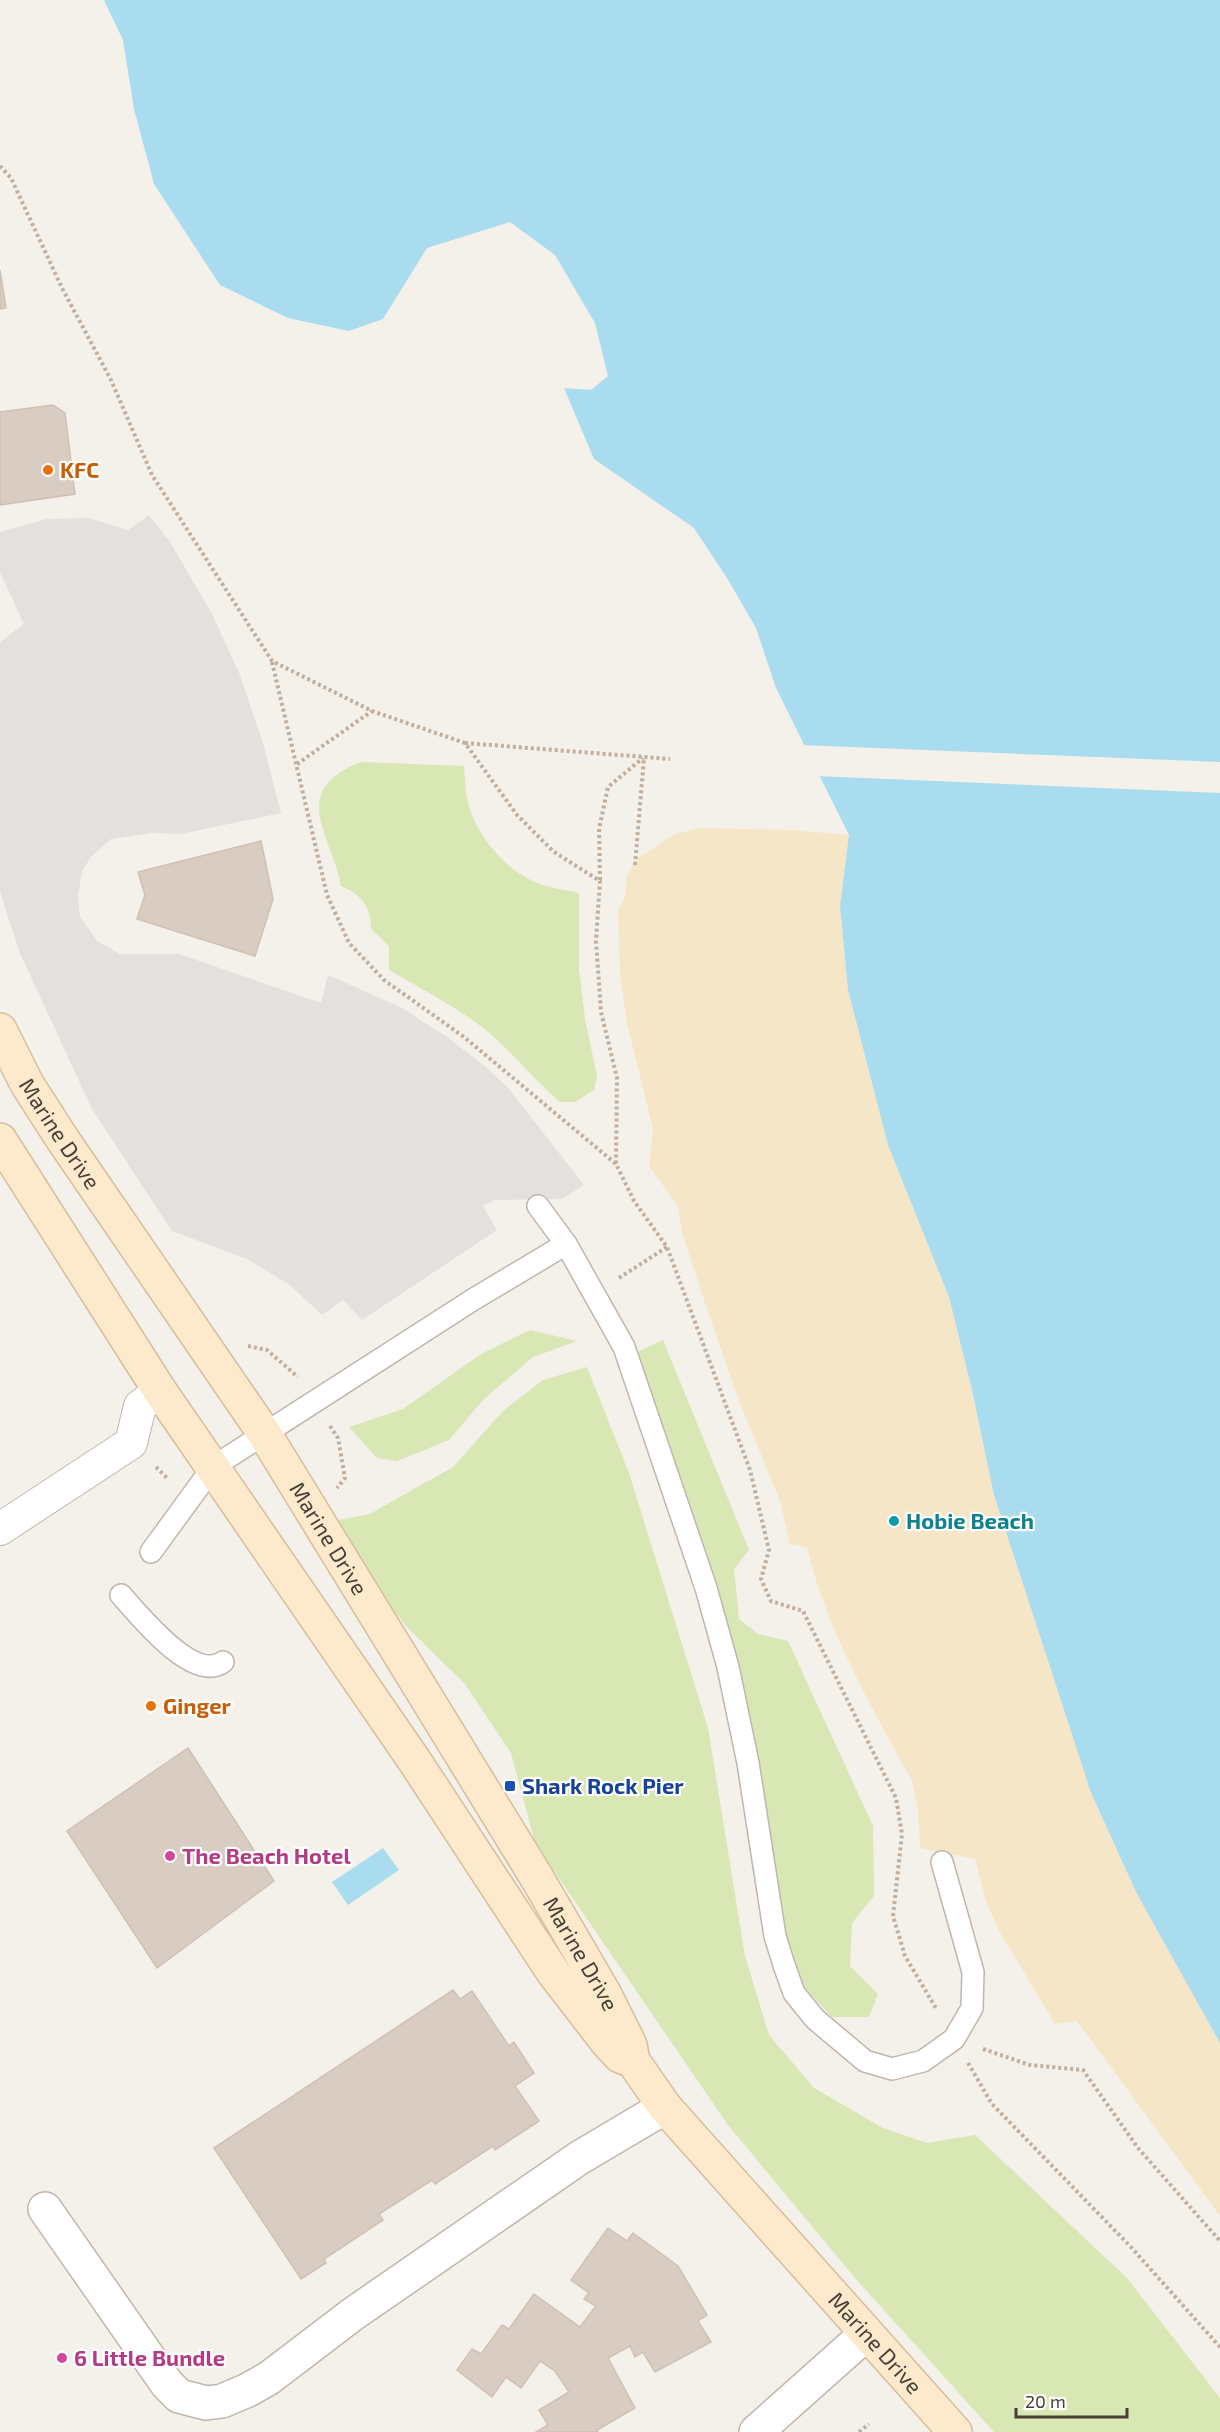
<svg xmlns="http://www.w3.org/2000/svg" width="1220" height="2432" font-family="'Exo 2',sans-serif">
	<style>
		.green { fill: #d8e7b4 }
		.sand { fill: #f6e6c8 }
		.parking { fill: #e3e0de }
		.water { fill: #a9dcee }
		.pier { fill: #f4f0ea }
		.building { fill: #d9cdc3; stroke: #d0c0b3; stroke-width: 1.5 }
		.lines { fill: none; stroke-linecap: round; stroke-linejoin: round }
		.service-casing { stroke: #c0b6ad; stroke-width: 24 }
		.pedestrian-casing { stroke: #c0b6ad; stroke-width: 34 }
		.minor-casing { stroke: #c0b6ad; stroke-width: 36 }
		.secondary-casing { stroke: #d5be9e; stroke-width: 36 }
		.path { stroke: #c1af9e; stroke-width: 4; stroke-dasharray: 3 3; stroke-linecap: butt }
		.service { stroke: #fff; stroke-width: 21 }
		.pedestrian { stroke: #fff; stroke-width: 32 }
		.minor { stroke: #fff; stroke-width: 33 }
		.secondary { stroke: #fde9cc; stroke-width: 33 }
		.food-dot { fill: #e8710a; stroke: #fff; stroke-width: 2 }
		.culture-dot { fill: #0f9aa8; stroke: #fff; stroke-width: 2 }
		.transit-dot { fill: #1a4fb4; stroke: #fff; stroke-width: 2 }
		.hotel-dot { fill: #d1479c; stroke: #fff; stroke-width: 2 }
		.labels { text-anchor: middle; stroke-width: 4.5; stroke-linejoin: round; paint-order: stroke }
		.food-label { font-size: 22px; font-weight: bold; fill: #c56008; stroke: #fff; text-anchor: start }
		.street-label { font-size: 22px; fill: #483f38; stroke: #fff }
		.culture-label { font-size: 22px; font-weight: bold; fill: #0d838f; stroke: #fff; text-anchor: start }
		.transit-label { font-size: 22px; font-weight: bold; fill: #164399; stroke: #fff; text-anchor: start }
		.hotel-label { font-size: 22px; font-weight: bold; fill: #b23c85; stroke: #fff; text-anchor: start }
	</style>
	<rect width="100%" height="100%" fill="#f4f0ea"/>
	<g class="green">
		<path d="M361,762L464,766C465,778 465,791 468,803C477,837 509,875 543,885C554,889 567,890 579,893V969L585,1019L597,1076L594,1090L575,1102H560C534,1080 513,1053 487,1031C457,1007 422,989 389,970V946L371,929C371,906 362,895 341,886C333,837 286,791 361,762Z"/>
		<path d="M530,1330L577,1341L533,1357L483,1400L449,1440L397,1461L377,1458L349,1427L403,1409L481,1354Z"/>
		<path d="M663,1340L749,1550L734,1569L739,1619L758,1634L788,1641L873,1826L874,1896L852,1923L850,1966L878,1994L869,2017H832L802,1985L785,1944L753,1750L631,1355Z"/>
		<path d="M587,1367L629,1473L708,1728L745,1956L769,2035L814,2088L883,2128L927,2143L975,2135L1127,2278L1220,2398V2432H994L855,2278L728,2125L535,1843L511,1753L465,1684L407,1627L324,1523L370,1514L453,1467L504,1410L543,1380Z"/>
	</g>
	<path class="sand" d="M700,828L792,830L849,835L840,906L848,990L888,1145L949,1297L972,1390L994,1495L1091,1793L1137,1894L1220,2043V2216L1077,2021L1055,2024L999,1931L986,1901L975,1859L920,1848L918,1810L912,1781C871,1706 826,1629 807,1547L790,1544L779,1498L739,1401L704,1300L682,1233L678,1206L649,1166L653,1129L627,1023L620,974L618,909L625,897L627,877L634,861L675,834Z"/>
	<path class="parking" d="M149,515L170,542L212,614L240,675L263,743L281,813L181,834L152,833L111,839L91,857L82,871L78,896L80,917L97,941L120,954H179L321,1003L328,975L402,1008L447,1037L486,1067L509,1089L584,1185L562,1199L495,1200L483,1206L497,1230L362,1320L343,1300L322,1315L290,1285L247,1259L172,1231L92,1109L20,953L6,911L0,890V642L24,624L0,572V532L47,519L89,518L128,530Z"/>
	<g class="water">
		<path d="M104,0H1220V2043L1137,1894L1091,1793L994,1495L972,1390L949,1297L888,1145L848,990L840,906L849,835L776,688L756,628L727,578L694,528L594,459L564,388L591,390L608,376L595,323L555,255L510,222L427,248L383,319L349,331L288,318L220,285L154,184L134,109L123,40Z"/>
		<path d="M383,1848L399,1870L348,1905L332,1882Z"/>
	</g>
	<path class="pier" d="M801,745L1220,762V793L816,776Z"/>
	<g class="building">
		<path d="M0,270L6,308L0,309Z"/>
		<path d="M53,405L65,413L75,494L0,505V412Z"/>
		<path d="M261,841L273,899L255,956L137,919L145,895L138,872Z"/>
		<path d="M188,1748L274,1881L157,1968L67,1831Z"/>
		<path d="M453,1990L460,1999L472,1991L509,2046L514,2042L534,2073L515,2086L539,2121L495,2150L493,2146L435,2184L432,2180L379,2214L383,2220L324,2259L326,2263L301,2279L214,2148Z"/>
		<path d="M608,2228L627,2241L633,2233L678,2266L707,2315L698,2321L711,2342L655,2372L643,2352L635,2357L630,2346L608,2358L635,2408L597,2430L598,2432H536L548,2425L539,2410L569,2392L555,2371L540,2361L521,2388L506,2377L492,2397L457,2370L472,2349L481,2354L502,2325L509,2329L534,2294L580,2327L596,2306L584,2299L589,2293L571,2280Z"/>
	</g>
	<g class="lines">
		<g class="service-casing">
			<g id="service">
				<path d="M538,1206L566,1244L624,1347L706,1588L728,1667L748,1763L775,1936L784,1965L794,1993L815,2019L865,2061L892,2069L923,2061L954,2039L972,2008L973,1972L942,1862"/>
				<path d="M151,1552L213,1467L474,1299L566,1244"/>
				<path d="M121,1595C140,1616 193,1683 223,1662"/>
			</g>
		</g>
		<g class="pedestrian-casing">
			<path id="pedestrian" d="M0,1529L131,1443L140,1406L160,1391"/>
		</g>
		<g class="minor-casing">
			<g id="minor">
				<path d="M45,2209L167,2384L179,2396L206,2403L222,2401L248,2390L269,2378L353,2314L579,2158L665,2107"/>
				<path d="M756,2432L866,2334"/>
			</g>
		</g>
		<g class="secondary-casing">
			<g id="secondary">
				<path id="s1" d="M0,1030L27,1084L63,1140L264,1433L537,1878L604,1993L630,2045L633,2061L665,2107L955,2432"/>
				<path d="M0,1140L160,1391L414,1760L553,1972L607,2042L620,2056L631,2060"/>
			</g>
		</g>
		<g class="path">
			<path d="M0,166L11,178L62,288L111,380L152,475L272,661L372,711L465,743L517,815L554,852L600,881L596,941L601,1012L617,1078L616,1164L634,1201L667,1247L750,1470L769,1550L761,1579L771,1601L803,1611L896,1798L902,1834L893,1916L905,1956L937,2010"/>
			<path d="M272,662L327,895L349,943L384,980L464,1037L616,1164"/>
			<path d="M465,743L670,759"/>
			<path d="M297,764L372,711"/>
			<path d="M635,865L644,758"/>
			<path d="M600,880L599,829L608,787L643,758"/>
			<path d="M619,1278L667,1247"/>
			<path d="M248,1346L267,1350L298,1377"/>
			<path d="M330,1426L338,1438L345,1478L337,1488"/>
			<path d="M156,1467L168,1479"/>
			<path d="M983,2049L1030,2065L1083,2070L1138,2148L1220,2241"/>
			<path d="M968,2063L992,2104L1130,2246L1220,2347"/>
			<path d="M859,2432L869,2424"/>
		</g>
		<use href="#service" class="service"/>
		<use href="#pedestrian" class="pedestrian"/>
		<use href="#minor" class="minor"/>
		<use href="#secondary" class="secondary"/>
	</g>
	<g class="food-dot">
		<circle cx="48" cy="470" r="6"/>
		<circle cx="151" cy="1706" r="6"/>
	</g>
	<circle class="culture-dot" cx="894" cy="1521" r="6"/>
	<rect class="transit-dot" x="504" y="1780" width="12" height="12" rx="3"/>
	<g class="hotel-dot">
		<circle cx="170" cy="1856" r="6"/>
		<circle cx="62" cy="2358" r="6"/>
	</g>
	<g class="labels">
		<g class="food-label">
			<text x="60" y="478">KFC</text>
			<text x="163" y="1714">Ginger</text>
		</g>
		<g class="street-label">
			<text dy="8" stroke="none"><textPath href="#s1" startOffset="120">Marine Drive</textPath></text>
			<text dy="8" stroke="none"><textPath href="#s1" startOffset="606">Marine Drive</textPath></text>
			<text dy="8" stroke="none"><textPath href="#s1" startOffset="1092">Marine Drive</textPath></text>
			<text dy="8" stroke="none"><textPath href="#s1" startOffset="1584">Marine Drive</textPath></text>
		</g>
		<g class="culture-label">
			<text x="906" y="1529">Hobie Beach</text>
		</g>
		<g class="transit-label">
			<text x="522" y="1794">Shark Rock Pier</text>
		</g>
		<g class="hotel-label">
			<text x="182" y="1864">The Beach Hotel</text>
			<text x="74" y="2366">6 Little Bundle</text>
		</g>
	</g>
	<path d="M1016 2408v9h111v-9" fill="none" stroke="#483f38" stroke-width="3"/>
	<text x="1025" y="2408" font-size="18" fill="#483f38" stroke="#ffffff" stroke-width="4.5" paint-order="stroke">20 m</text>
</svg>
